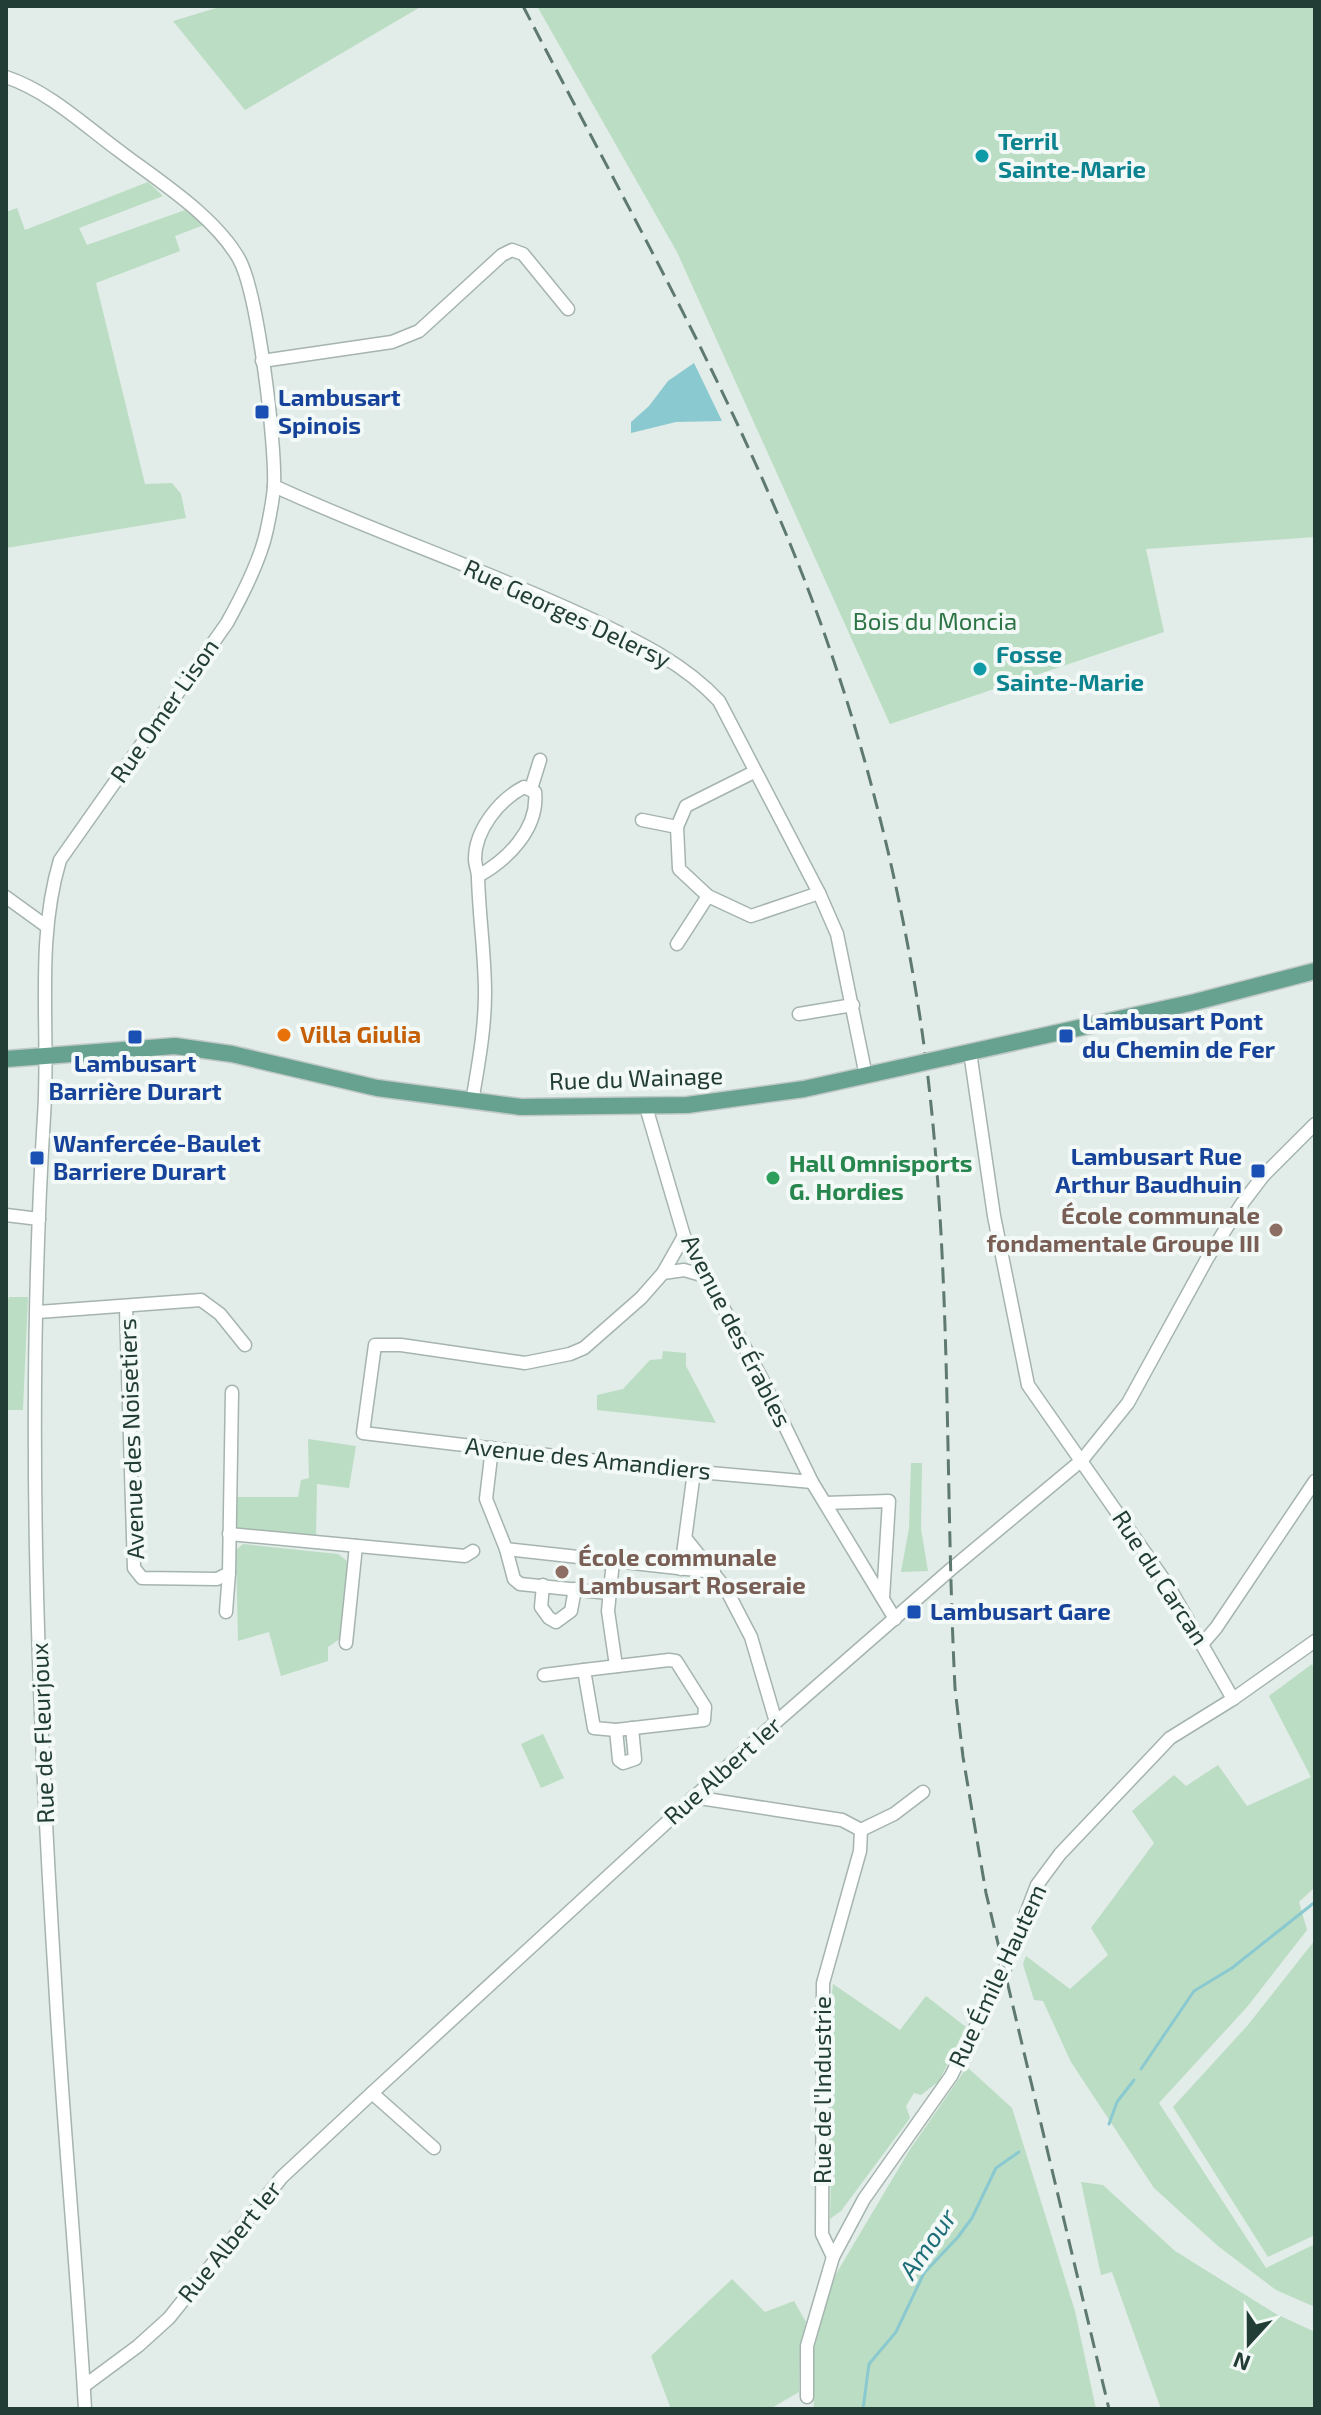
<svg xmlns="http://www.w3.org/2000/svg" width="1321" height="2415" font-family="'Exo 2',sans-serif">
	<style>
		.green { fill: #bbddc3 }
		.water { fill: #8bc9d1 }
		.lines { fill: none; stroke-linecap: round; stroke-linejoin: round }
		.stream { stroke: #8bc9d1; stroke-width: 3 }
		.minor-casing { stroke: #a5b4af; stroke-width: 15 }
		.major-casing { stroke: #c1c9c6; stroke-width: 19 }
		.minor { stroke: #fff; stroke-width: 12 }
		.major { stroke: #67a290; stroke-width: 16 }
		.rail { stroke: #5d7970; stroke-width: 3; stroke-dasharray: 16 8; stroke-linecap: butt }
		.major-bridge-casing { stroke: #c1c9c6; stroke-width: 19; stroke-linecap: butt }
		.major-bridge { stroke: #67a290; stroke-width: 16 }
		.culture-dot { fill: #0f9aa8; stroke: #f3f9f6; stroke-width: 3 }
		.transit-dot { fill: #1a4fb4; stroke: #f3f9f6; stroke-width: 3 }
		.food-dot { fill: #e8710a; stroke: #f3f9f6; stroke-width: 3 }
		.leisure-dot { fill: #2e9e5b; stroke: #f3f9f6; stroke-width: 3 }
		.education-dot { fill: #8d6e63; stroke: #f3f9f6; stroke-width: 3 }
		.labels { text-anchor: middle; stroke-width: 8; stroke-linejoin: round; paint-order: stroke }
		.culture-label { font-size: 24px; font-weight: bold; fill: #0d838f; stroke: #f3f9f6; text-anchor: start }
		.transit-label { font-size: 24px; font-weight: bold; fill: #164399; stroke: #f3f9f6; text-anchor: start }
		.street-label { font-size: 24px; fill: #223d35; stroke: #f3f9f6 }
		.park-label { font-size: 24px; fill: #2d7445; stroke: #f3f9f6 }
		.food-label { font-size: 24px; font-weight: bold; fill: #c56008; stroke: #f3f9f6; text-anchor: start }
		.leisure-label { font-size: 24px; font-weight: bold; fill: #27864d; stroke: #f3f9f6; text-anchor: start }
		.education-label { font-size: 24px; font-weight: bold; fill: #785e54; stroke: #f3f9f6; text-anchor: end }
		.water-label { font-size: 26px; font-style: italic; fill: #1d6e79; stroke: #f3f9f6 }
	</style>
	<rect width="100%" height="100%" fill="#e2ece8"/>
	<g class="green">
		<path d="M223,6H422L245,110L173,21Z"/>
		<path d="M537,6H1315V537L1146,549L1164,632L890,724L677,252Z"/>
		<path d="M148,182L163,196L79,228L87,245L188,209L204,225L175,236L180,251L96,283L145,484L172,483L181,494L186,518L6,548V212L17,208L25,230Z"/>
		<path d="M9,1297H28L23,1410H6V1305Z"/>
		<path d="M663,1351L686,1353V1366L716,1423L597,1410V1395L623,1389L650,1360L662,1359Z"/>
		<path d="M308,1439L356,1446L349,1488L317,1484L316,1537L237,1529L235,1497H298L301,1480L309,1478Z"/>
		<path d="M911,1463H922L921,1529L928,1571L901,1572L909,1528Z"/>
		<path d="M243,1544L338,1554L347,1561L341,1638L328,1647V1661L281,1676L269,1632L238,1641L236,1550Z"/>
		<path d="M1312,1664L1315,1670V1887L1299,1902L1307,1930L1247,2007L1159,2103L1266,2268L1315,2244V2307L1276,2290L1218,2246L1154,2188L1071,2062L1043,2001L1034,2000L1023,1964L1026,1956L1070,1989L1108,1955L1091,1928L1154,1843L1132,1811L1174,1775L1186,1786L1218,1765L1247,1806L1311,1777L1269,1696Z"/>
		<path d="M543,1734L564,1778L541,1788L521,1744Z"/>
		<path d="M1315,1940V2235L1268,2257L1173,2107L1247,2026Z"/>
		<path d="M833,1984L900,2030L926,1996L966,2027L939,2081L921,2095L914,2093L906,2106L910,2118L841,2211L830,2219C833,2140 824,2062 833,1984Z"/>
		<path d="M967,2067L1012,2108L1075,2311L1096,2409H814L811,2340L836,2274L909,2151Z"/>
		<path d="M1081,2182L1103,2185L1175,2251L1276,2314L1313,2331L1315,2336V2409H1161L1112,2272L1101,2275Z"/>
		<path d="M732,2279L765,2312L794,2301L806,2322L800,2351L799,2392L770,2409H671L651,2356Z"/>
	</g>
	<path class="water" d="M694,363L722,421L676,422L631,433V422L649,406L668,381Z"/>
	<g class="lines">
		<g class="stream">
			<path d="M1141,2069L1194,1991L1232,1968L1315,1902"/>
			<path d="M1109,2124L1117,2102L1134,2080"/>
			<path d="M863,2409L869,2364L896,2332L924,2273L958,2237L972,2218L996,2168L1019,2152"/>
		</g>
		<g class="minor-casing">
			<g id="minor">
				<path d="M6,77C48,91 83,124 118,150C157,180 214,215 239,259C258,293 276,445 274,486C273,500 270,515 267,529C261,559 242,596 227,623L60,860C35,943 50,1031 44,1116C26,1404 37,1693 55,1981C63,2124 77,2266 85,2409"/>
				<path d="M262,361L392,342L419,331L502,255L512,250L523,254L568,309"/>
				<path d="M274,486C378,534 487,570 591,619C637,641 684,663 719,701L819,893L837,934L866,1076"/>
				<path d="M754,772L686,806L677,827L679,869L708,896L751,916L819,893"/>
				<path d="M531,789L540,760"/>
				<path d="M642,820L677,827"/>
				<path d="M6,897L46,926"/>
				<path d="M677,944L708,896"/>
				<path d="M799,1014L853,1005"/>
				<path d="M970,1052L994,1216L1028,1385L1169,1587L1233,1699"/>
				<path d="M472,1102C478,1066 485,1030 485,993C485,954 479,916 478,877C478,871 475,865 475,859C475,830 499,800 524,787L535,792C539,829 507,860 478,876"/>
				<path d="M646,1107L684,1236L761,1377L812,1482L895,1619"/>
				<path d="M6,1215L39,1219"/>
				<path d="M684,1236L663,1273L641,1298L584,1348L570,1354L525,1363L401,1345H375L363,1433L665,1469L812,1482"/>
				<path d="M663,1273L684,1270L705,1276"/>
				<path d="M126,1307L134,1568L142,1578L217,1579L229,1573L232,1392"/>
				<path d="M38,1312L201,1300L220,1314L245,1345"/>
				<path d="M492,1448L486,1499L506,1549L514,1579L520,1584L609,1593"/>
				<path d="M825,1503L889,1501L883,1598"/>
				<path d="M229,1534L465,1556L473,1551"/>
				<path d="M686,1539L726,1589L751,1637L776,1722"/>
				<path d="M506,1549L714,1572"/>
				<path d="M613,1561L608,1611L616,1666"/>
				<path d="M681,1569L694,1472"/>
				<path d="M543,1585L541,1607L549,1618L556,1622L571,1611L575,1589"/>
				<path d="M226,1612L229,1573"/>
				<path d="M346,1643L356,1546"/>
				<path d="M1203,1643L1216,1628L1315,1481"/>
				<path d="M669,1660L676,1661L705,1707L704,1720L616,1730L594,1728L584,1670Z"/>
				<path d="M544,1675L584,1670"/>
				<path d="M616,1730L619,1760L623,1763L635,1759L632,1728"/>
				<path d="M693,1797L842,1820L861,1830L894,1814L923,1792"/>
				<path d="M372,2093L434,2148"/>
				<path d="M833,2257L822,2234L823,1983L860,1851L861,1830"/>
				<path d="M84,2386L138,2346L169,2318L282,2177L372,2093L776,1722L950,1570L1082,1460L1128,1403L1208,1257L1241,1205L1263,1176L1315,1124"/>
				<path d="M807,2397V2346L833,2257L864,2199L951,2076L1004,1971L1037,1885L1060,1854L1170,1738L1233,1699L1315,1641"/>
			</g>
		</g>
		<g class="major-casing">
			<g id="major">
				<path d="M948,1057L1195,1002L1315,971"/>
				<path d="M6,1059L175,1046L232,1054L377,1088L521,1107L687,1105L804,1089L899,1068"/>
			</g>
		</g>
		<use href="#minor" class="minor"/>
		<use href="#major" class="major"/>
		<path class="rail" d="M523,6C619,192 724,376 801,571C858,716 898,870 921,1024C953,1244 944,1467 955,1688L963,1757L986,1893L1109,2409"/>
		<g class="major-bridge-casing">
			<path id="major-bridge" d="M899,1068L948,1057"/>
		</g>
		<use href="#major-bridge" class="major-bridge"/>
	</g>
	<g class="culture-dot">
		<circle cx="982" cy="156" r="8"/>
		<circle cx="980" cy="669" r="8"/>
	</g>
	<g class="transit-dot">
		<rect x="254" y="404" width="16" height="16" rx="4"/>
		<rect x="1058" y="1028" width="16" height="16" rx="4"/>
		<rect x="127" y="1029" width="16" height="16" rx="4"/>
		<rect x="29" y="1150" width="16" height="16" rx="4"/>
		<rect x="1250" y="1163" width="16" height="16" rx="4"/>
		<rect x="906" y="1604" width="16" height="16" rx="4"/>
	</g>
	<circle class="food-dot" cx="284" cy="1035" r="8"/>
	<circle class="leisure-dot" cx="773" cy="1178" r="8"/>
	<g class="education-dot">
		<circle cx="1276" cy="1230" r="8"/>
		<circle cx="562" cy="1572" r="8"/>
	</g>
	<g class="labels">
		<g class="culture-label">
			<text x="998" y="150">Terril<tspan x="998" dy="28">Sainte-Marie</tspan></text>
			<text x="996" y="663">Fosse<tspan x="996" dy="28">Sainte-Marie</tspan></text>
		</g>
		<g class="transit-label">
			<text x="278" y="406">Lambusart<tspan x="278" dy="28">Spinois</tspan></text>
			<text x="1082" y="1030">Lambusart Pont<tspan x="1082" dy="28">du Chemin de Fer</tspan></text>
			<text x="135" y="1072" text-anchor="middle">Lambusart<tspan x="135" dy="28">Barrière Durart</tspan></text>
			<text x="53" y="1152">Wanfercée-Baulet<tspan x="53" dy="28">Barriere Durart</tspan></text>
			<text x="1242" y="1165" text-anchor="end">Lambusart Rue<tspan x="1242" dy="28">Arthur Baudhuin</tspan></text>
			<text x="930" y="1620">Lambusart Gare</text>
		</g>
		<g class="street-label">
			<text transform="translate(567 614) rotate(25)" y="8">Rue Georges Delersy</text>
			<text transform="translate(165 711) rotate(-55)" y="8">Rue Omer Lison</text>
			<text transform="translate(636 1079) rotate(-2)" y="8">Rue du Wainage</text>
			<text transform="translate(736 1331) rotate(63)" y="8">Avenue des Érables</text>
			<text transform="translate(132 1439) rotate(-92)" y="8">Avenue des Noisetiers</text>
			<text transform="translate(588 1459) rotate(6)" y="8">Avenue des Amandiers</text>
			<text transform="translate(1160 1578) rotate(57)" y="8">Rue du Carcan</text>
			<text transform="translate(43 1733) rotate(-92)" y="8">Rue de Fleurjoux</text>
			<text transform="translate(723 1771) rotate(-42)" y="8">Rue Albert Ier</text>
			<text transform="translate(998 1976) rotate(-65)" y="8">Rue Émile Hautem</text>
			<text transform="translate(823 2090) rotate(-90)" y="8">Rue de l'Industrie</text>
			<text transform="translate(230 2242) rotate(-51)" y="8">Rue Albert Ier</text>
		</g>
		<g class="park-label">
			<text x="935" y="630">Bois du Moncia</text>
		</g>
		<g class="food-label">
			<text x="300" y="1043">Villa Giulia</text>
		</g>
		<g class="leisure-label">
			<text x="789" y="1172">Hall Omnisports<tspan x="789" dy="28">G. Hordies</tspan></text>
		</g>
		<g class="education-label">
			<text x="1260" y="1224">École communale<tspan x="1260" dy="28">fondamentale Groupe III</tspan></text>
			<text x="578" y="1566" text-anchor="start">École communale<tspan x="578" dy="28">Lambusart Roseraie</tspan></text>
		</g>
		<g class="water-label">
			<text transform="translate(928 2244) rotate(-55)" y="9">Amour</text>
		</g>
	</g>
	<rect width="1321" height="2415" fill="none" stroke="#223d35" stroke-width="16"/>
	<g transform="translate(1249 2343) rotate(201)" stroke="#f3f9f6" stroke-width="6" paint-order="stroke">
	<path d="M0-6L14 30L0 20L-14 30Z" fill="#223d35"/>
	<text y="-12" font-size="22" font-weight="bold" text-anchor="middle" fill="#223d35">N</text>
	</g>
</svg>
